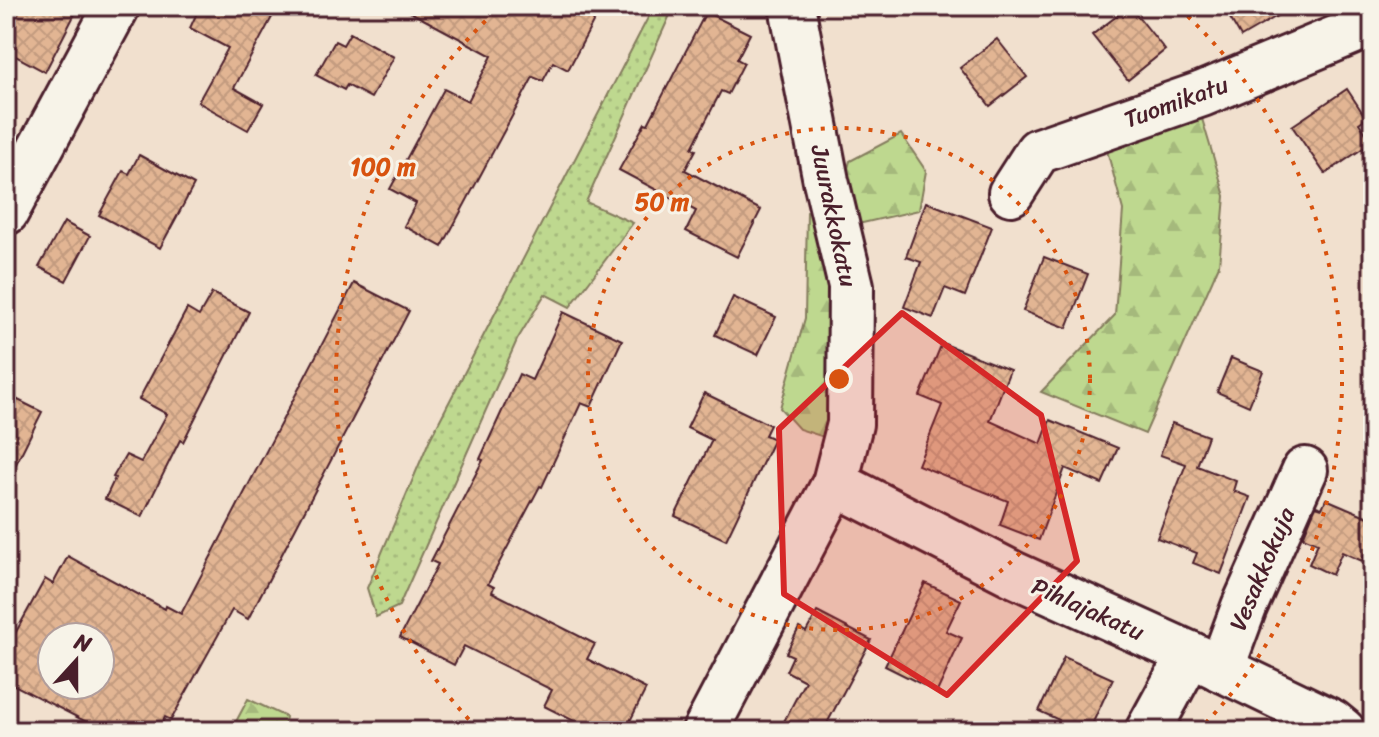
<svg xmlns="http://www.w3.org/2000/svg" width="1379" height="737" font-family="Sriracha,sans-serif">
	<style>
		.grass { fill: url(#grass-dots); stroke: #847c5d; stroke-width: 2 }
		.forest { fill: url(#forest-firs); stroke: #847c5d; stroke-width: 2 }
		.building { fill: url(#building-cross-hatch); stroke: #4a1f2b; stroke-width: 2; fill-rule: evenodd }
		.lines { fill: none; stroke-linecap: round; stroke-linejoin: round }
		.minor-casing { stroke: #4a1f2b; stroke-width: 50 }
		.minor { stroke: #f7f3e8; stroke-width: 44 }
		.marked { fill: #d62828; fill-opacity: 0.2; stroke: #d62828; stroke-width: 6; stroke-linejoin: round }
		.ring { fill: none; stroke: #d8530f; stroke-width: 4; stroke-dasharray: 4 8 }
		.labels { text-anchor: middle; stroke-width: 6; stroke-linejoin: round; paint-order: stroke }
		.street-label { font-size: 24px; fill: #4a1f2b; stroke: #f7f3e8 }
		.centre { fill: #d8530f; stroke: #f7f3e8; stroke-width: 4 }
		.ring-label { font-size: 24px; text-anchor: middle; font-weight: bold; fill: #d8530f; stroke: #f7f3e8; stroke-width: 6; stroke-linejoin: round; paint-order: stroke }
	</style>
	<defs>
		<pattern id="grass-dots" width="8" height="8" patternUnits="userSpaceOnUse" patternTransform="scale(2)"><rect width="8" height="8" fill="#bed88f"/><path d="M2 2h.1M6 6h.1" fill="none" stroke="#a5b97c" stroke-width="1.8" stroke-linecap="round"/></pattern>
		<pattern id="forest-firs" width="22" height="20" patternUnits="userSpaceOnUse" patternTransform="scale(2)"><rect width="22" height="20" fill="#bed88f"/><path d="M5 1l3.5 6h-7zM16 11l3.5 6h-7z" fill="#a5b97c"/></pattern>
		<pattern id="building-cross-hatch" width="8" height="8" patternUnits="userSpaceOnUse" patternTransform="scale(2)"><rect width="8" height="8" fill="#e2b593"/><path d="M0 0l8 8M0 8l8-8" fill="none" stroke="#c39b7f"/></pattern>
	</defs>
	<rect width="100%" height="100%" fill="#f1e0ce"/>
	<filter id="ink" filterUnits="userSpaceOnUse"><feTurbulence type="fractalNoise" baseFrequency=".0125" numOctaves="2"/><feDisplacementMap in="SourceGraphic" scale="16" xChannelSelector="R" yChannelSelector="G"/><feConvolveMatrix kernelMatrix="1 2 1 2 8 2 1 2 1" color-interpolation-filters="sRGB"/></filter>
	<g filter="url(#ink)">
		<path class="grass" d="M654,6H674L586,202L633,223L570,307L545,294L517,340L399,606L376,617L367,588L429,441Z"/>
		<g class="forest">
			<path d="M1200,112L1225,196L1219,265L1145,434L1041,392L1115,315L1123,210L1105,143Z"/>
			<path d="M901,134L926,171L919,210L828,231L845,316L830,439L799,429L780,408L805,318L807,212L837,206L850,161Z"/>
			<path d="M248,699L286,717L283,731H231Z"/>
		</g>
		<g class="building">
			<path d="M6,6H79L45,72L6,51Z"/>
			<path d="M200,6H278L234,88L263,104L248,130L198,102L228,48L190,28Z"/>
			<path d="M399,6H580L597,15L568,70L553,62L543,81L533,77L442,247L404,226L416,203L390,189L444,89L468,101L492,56Z"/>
			<path d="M1130,6L1165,50L1128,80L1092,35Z"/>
			<path d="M1223,6H1294L1241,37Z"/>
			<path d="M706,12L750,34L737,59L744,63L728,94L721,91L692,148L696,150L685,170L761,210L737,257L686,231L696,211L619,170L645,123L648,124Z"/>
			<path d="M350,33L394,57L371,98L347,85L344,90L316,75L335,41L343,45Z"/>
			<path d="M997,39L1027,77L990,106L960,68Z"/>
			<path d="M1347,89L1366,118L1359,123L1372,142L1325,174L1292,126Z"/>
			<path d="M139,155L194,185L160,248L99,215L123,171L129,174Z"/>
			<path d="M926,202L992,227L965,296L945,288L933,318L904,307L921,262L906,257Z"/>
			<path d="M64,222L90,236L66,281L39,267Z"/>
			<path d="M1044,257L1088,274L1067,328L1023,311Z"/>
			<path d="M354,283L409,311L248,619L232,610L171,720L165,717L158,731H104L6,681V650L45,579L53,584L68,556L165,609L166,606L181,614ZM52,637H100V685H52Z"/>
			<path d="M212,293L249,312L183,442L180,440L142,517L105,499L115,478L113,477L126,455L141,462L167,414L139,399L187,309L199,316Z"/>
			<path d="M733,297L776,317L758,355L715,335Z"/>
			<path d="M563,312L622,340L591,407L581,403L542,487L540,486L488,584L494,587L492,592L595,644L587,659L646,689L625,731H594L544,706L552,690L464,646L454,665L400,637L438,564L431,561L483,460L480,459L519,374L532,380Z"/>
			<path d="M942,343L1010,370L990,421L1041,444L1050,420L1118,448L1102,484L1065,468L1039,540L1000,525L1008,501L918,465L942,405L920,396Z"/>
			<path d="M1231,358L1263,371L1249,406L1217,392Z"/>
			<path d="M704,393L770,425L765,435L774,439L726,540L675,516L712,440L687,428Z"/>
			<path d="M6,394L42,412L6,484Z"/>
			<path d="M1172,423L1208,436L1197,466L1236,481L1233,491L1250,497L1221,574L1193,563L1197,553L1157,538L1186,464L1160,455Z"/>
			<path d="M1326,499L1373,519V535L1362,561L1342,552L1332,575L1309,564L1318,543L1303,537L1316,506L1322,508Z"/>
			<path d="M925,583L961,600L946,631L962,638L937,692L885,666Z"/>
			<path d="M817,612L871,640L823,731H779L805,681L786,671L793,656L786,653L799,628L806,632Z"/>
			<path d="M1064,657L1113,679L1089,731H1054L1059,720L1039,711Z"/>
		</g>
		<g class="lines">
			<g class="minor-casing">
				<g id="minor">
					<path d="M1011,193L1038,151L1202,94L1359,29"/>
					<path d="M6,212L117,6"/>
					<path d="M835,483L1013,574L1203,660L1332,722L1343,731"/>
					<path d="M1221,669L1244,607L1305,470"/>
					<path d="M705,731L835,483L850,424L851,286L826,181L792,6"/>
					<path d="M1148,731L1190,654"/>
				</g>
			</g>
			<use href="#minor" class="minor"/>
		</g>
	</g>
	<path class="marked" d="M902,313L1041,415L1077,561L947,695L784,594L779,429Z"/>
	<g class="ring">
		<circle cx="839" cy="379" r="251"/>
		<path d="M477 728A503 503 0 0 1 499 8M1179 8A503 503 0 0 1 1201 728"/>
	</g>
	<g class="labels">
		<g class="street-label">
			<text transform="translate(1176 102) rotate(-20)" y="8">Tuomikatu</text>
			<text transform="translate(834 216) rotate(78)" y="8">Juurakkokatu</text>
			<text transform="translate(1262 569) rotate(-67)" y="8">Vesakkokuja</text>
			<text transform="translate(1088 609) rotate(24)" y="8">Pihlajakatu</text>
		</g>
	</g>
	<circle cx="839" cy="379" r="12" class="centre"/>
	<g class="ring-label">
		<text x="383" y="175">100 m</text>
		<text x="662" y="210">50 m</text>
	</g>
	<rect width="1379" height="737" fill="none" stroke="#f7f3e8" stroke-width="32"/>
	<rect x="16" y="16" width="1347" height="705" fill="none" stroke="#4a1f2b" stroke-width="3" filter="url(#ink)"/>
	<g transform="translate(76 661) rotate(21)"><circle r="38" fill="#f7f3e8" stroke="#b29e9c" stroke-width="2"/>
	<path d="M0-6L14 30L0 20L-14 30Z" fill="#4a1f2b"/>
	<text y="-12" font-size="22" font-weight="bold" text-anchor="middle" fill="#4a1f2b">N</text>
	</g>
</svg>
